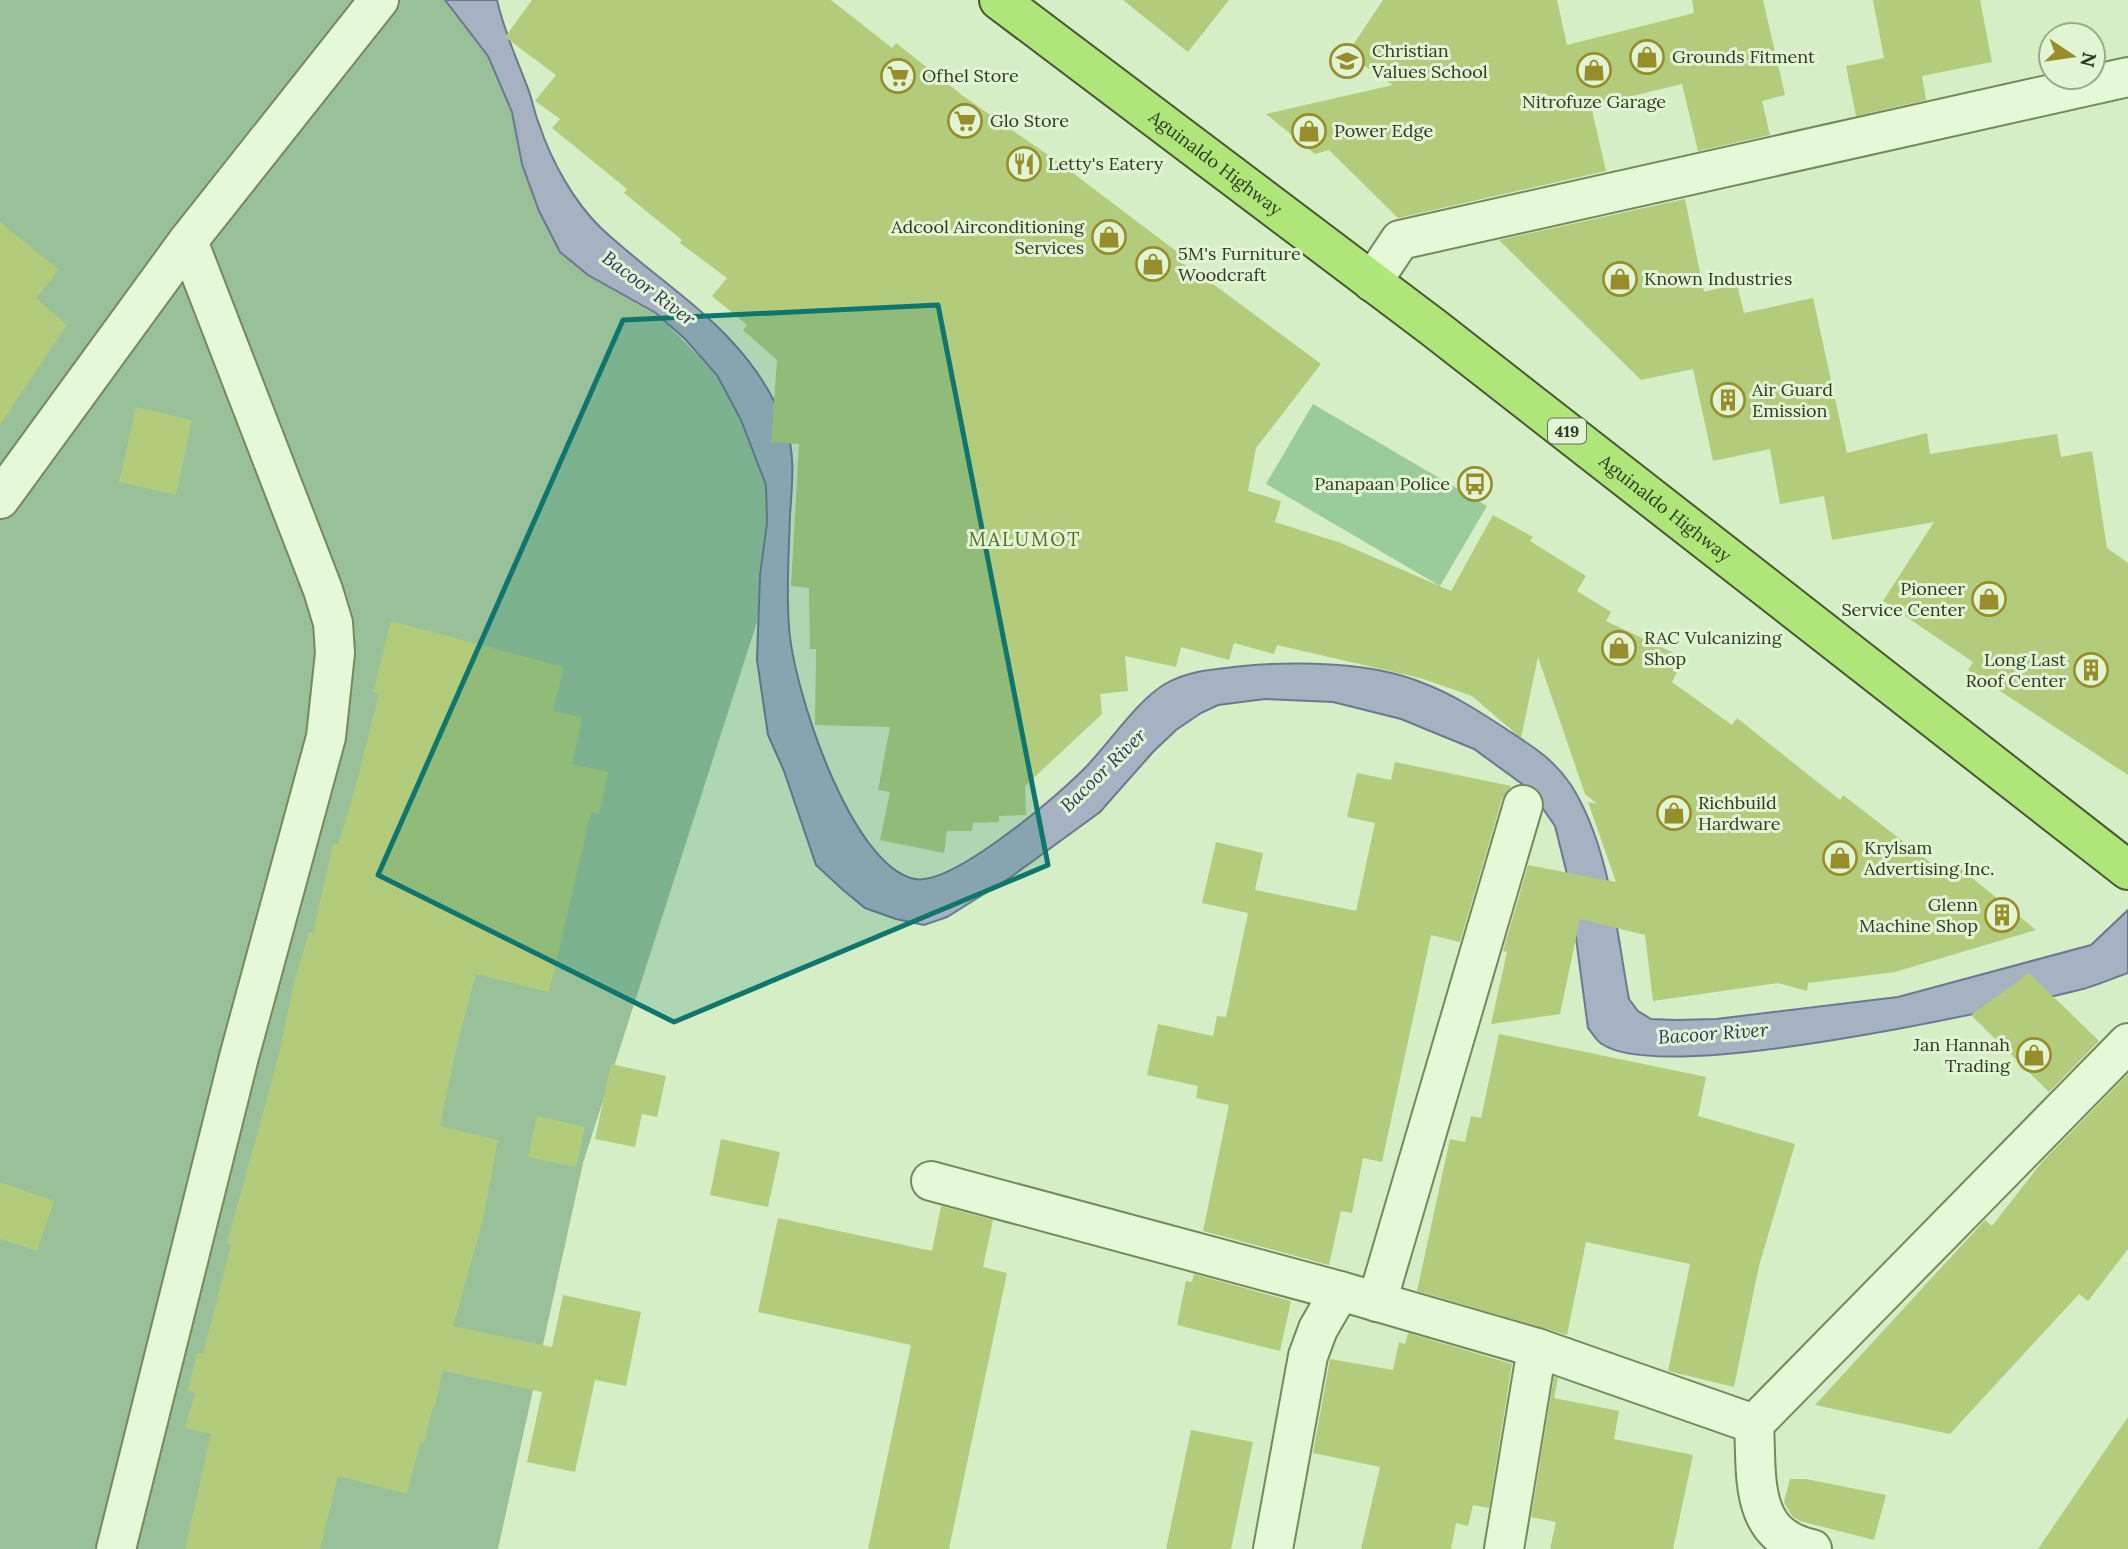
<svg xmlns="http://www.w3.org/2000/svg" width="2128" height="1549" font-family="Lora,serif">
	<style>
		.green { fill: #99cc9a }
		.cemetery { fill: #98c199 }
		.water { fill: #a6b1c1; stroke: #6d7990; stroke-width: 2 }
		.building { fill: #b2cc7b }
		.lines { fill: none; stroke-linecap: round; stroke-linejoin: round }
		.minor-casing { stroke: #75895b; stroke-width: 42 }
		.trunk-casing { stroke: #48572f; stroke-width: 42 }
		.minor { stroke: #e5f9d8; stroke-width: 38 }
		.trunk { stroke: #aee67a; stroke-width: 38 }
		.marked { fill: #0f766e; fill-opacity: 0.2; stroke: #0f766e; stroke-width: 5; stroke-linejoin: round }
		.labels { text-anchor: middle; stroke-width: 6; stroke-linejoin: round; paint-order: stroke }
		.shield { fill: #e1f5d4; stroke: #647155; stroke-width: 2 }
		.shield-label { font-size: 16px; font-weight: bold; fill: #2f391f }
		.poi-label { font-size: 18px; fill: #2f391f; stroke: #e1f5d4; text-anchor: start }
		.street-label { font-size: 18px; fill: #2f391f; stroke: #e1f5d4 }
		.water-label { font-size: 19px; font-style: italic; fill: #2e3559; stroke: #e1f5d4 }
		.neighbourhood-label { font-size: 19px; letter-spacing: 2px; fill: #5d651e; stroke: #e1f5d4 }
	</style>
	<rect width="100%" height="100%" fill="#d5eec5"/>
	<path class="green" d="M1313,404L1487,506L1440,586L1266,484Z"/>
	<path class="cemetery" d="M0,0H445L488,56L512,112L522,164L560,252L588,275L656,313L717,375L741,420L766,485L767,523L757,622L583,1163L498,1549H0Z"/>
	<path class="water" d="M445,0H497C504,31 516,57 527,86C532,98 534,112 539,124C551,160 573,201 601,228C669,292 748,330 785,425C796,453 792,485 790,515C789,552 786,589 789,626C792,685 850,866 915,879C952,886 1053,799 1081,772C1107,747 1136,701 1165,684C1189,670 1217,669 1243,666C1296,661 1373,662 1423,683C1452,694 1477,710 1503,727C1530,745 1552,757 1571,785C1610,847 1616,929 1629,999L1638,1011L1651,1019L1676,1020L1716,1019L1898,997L2091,945L2128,910V973C2113,978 2098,985 2083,989C2003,1009 1663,1086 1602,1044C1596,1041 1592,1032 1588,1028L1568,878L1555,826L1529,789L1474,749L1401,719L1333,702L1265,699L1218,705L1201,713L1176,730L1153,752L1100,812L1011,877L947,917L924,925L896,919L865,908L842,889L816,865L784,771L768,735L757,660L760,575L767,523L766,485L741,420L717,375L685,339L656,313L588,275L560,252L539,211L522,164L512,112L488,56Z"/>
	<g class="building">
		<path d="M532,0H831L892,48L896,43L963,96L1061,164L1180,254L1177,261L1193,269L1321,364L1256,448L1248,491L1281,501L1275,522L1341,543L1451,591L1493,515L1533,537L1530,541L1586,576L1577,591L1611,612L1606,621L1684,658L1672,682L1732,725L1737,718L1840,800L1843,795L1953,880L1961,869L2036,930L1895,972L1808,983L1807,991L1778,983L1653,1001L1645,935L1580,919L1560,1014L1491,1024L1507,952L1503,951L1528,865L1616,882L1588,802L1597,804L1585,794L1538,657L1521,738L1472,696L1420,678L1277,645L1274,654L1234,643L1229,660L1181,647L1176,667L1125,656L1128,691L1100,694L1102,714L1025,786L1026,815L999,816V822L973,823L972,831H947L944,853L880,840L890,792L878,790L890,727L815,725L816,649H810L809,588L791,586L799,444L771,442L777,360L743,330L747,325L712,296L727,278L680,243L682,240L624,193L627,189L552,128L560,119L535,101L556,75L505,37Z"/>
		<path d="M1123,0H1229L1188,52Z"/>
		<path d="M1383,0H1557L1567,45L1694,13L1692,0H1763L1785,95L1762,101L1770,135L1698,151L1682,84L1591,106L1606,171L1398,218L1329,150L1315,154L1266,114L1393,85L1347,54Z"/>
		<path d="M1873,0H1980L1992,62L1922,76L1926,100L1856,116L1846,66L1884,58Z"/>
		<path d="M1685,199L1704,292L1737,284L1744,313L1813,298L1847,453L1927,433L1930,454L2057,434L2061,457L2092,451L2107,548L2128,563V775L1968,670L1973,662L1883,601L1934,522L1832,540L1824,496L1780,504L1770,449L1713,461L1693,369L1641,380L1499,240Z"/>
		<path d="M0,222L59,270L36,298L67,325L0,425Z"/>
		<path d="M136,407L192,420L176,495L119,482Z"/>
		<path d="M391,621L564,667L553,711L582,717L572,764L608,772L599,814L591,812L549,992L476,974L457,1045L440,1126L498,1140L483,1220L453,1326L552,1347L563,1295L641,1312L626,1386L595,1380L575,1472L527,1462L542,1392L443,1371L435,1407L433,1406L424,1443H420L407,1494L338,1476L320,1549H185L211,1434L185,1428L195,1393L188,1391L197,1353L203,1354L231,1245L227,1243L277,1062L294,983L309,932L313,933L333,843L338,844L352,800L379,694L373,692Z"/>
		<path d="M1395,762L1511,786L1502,799L1460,942L1431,935L1382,1162L1363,1158L1352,1213L1341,1211L1329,1265L1203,1231L1229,1105L1196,1098L1198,1086L1147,1075L1158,1024L1213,1036L1217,1016L1226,1017L1248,913L1202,903L1216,842L1263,853L1255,890L1356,911L1375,823L1347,817L1357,773L1391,780Z"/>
		<path d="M2029,973L2099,1041L2049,1092L1971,1015Z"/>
		<path d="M1499,1034L1706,1077L1698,1116L1795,1144L1759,1266L1734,1387L1668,1371L1690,1264L1586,1242L1567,1335L1417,1291L1450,1139L1465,1142L1471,1116L1481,1118Z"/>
		<path d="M611,1064L666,1076L657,1117L642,1114L635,1147L595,1139Z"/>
		<path d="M2128,1074V1249L2088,1301L2079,1294L1950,1434L1815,1405L1985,1220L1992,1226L2042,1162Z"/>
		<path d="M537,1116L585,1127L576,1167L528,1157Z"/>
		<path d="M721,1139L780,1152L768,1207L710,1195Z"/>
		<path d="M0,1182L54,1201L37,1251L0,1239Z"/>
		<path d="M941,1206L993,1220L983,1267L1007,1273L949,1549H868L911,1345L758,1312L778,1218L932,1251Z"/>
		<path d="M1194,1274L1291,1301L1280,1351L1177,1325L1186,1281L1192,1282Z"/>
		<path d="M1408,1333L1512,1364L1489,1508L1473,1505L1468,1526L1456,1523L1451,1549H1361L1380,1467L1313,1453L1330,1359L1393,1370L1399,1342L1405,1344Z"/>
		<path d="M1554,1377L1558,1378L1554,1398L1619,1411L1614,1439L1693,1455L1673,1549H1550L1556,1522L1531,1517Z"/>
		<path d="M2128,1417V1549H2038Z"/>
		<path d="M1191,1430L1253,1442L1231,1549H1166Z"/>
		<path d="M1790,1479H1806L1886,1495L1874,1540L1800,1521L1792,1516L1784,1502Z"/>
	</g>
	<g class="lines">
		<g class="minor-casing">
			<g id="minor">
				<path d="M1372,282L1400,240L2128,77"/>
				<path d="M0,499L188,241L379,0"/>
				<path d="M931,1181L1340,1291L1537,1348L1754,1424"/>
				<path d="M1377,1302L1523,805"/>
				<path d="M116,1549L239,1057L326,737L335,653L333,623L323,590L188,241"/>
				<path d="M1273,1549L1308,1356L1318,1329L1340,1291"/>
				<path d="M1504,1549L1537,1348"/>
				<path d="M1812,1549C1748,1536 1757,1476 1754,1424L2128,1043"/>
			</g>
		</g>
		<g class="trunk-casing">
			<g id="trunk">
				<path id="s1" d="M999,0L1434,328L2128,870"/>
			</g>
		</g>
		<use href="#minor" class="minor"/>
		<use href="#trunk" class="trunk"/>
	</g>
	<path class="marked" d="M938,305L1048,865L674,1022L378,875L623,320Z"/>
	<defs>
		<g id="shop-ring" transform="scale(1.75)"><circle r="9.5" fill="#e1f5d4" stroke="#988d2b" stroke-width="1.5"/><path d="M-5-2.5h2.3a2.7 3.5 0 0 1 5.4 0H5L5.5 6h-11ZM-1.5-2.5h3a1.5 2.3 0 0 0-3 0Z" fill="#988d2b"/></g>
		<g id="school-ring" transform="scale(1.75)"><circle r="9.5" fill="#e1f5d4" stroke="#988d2b" stroke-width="1.5"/><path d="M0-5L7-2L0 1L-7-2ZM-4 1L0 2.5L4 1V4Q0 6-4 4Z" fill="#988d2b"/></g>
		<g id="supermarket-ring" transform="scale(1.75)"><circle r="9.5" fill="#e1f5d4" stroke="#988d2b" stroke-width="1.5"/><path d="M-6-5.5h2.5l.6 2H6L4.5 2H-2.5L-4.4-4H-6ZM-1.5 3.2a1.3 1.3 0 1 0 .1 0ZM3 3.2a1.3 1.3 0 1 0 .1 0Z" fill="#988d2b"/></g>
		<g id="restaurant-ring" transform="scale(1.75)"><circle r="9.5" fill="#e1f5d4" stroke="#988d2b" stroke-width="1.5"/><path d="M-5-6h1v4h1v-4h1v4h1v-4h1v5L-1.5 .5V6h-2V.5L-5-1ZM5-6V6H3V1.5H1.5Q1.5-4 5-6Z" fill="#988d2b"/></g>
		<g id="building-ring" transform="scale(1.75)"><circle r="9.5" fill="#e1f5d4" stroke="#988d2b" stroke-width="1.5"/><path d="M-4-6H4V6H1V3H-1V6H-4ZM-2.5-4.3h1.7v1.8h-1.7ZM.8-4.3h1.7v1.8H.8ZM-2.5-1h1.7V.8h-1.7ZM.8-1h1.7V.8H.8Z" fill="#988d2b"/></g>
		<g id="bus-ring" transform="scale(1.75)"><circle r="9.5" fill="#e1f5d4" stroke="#988d2b" stroke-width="1.5"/><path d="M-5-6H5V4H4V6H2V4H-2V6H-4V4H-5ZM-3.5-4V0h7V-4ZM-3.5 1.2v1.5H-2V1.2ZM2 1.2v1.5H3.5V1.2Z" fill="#988d2b"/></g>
	</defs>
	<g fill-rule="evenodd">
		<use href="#shop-ring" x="1647" y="57"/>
		<use href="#school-ring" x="1347" y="61"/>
		<use href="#shop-ring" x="1594" y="70"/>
		<use href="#supermarket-ring" x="898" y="76"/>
		<use href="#supermarket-ring" x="965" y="121"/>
		<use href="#shop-ring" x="1309" y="131"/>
		<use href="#restaurant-ring" x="1024" y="164"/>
		<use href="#shop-ring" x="1109" y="237"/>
		<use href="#shop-ring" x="1153" y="264"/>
		<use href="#shop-ring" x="1620" y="279"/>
		<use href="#building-ring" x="1728" y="400"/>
		<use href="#bus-ring" x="1475" y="484"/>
		<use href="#shop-ring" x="1989" y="599"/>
		<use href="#shop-ring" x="1619" y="648"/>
		<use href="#building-ring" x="2091" y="670"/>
		<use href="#shop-ring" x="1674" y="813"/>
		<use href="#shop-ring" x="1840" y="858"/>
		<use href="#building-ring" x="2002" y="915"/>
		<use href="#shop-ring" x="2034" y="1055"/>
	</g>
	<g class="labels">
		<rect class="shield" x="1548" y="418.5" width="38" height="25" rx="5"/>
		<g class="shield-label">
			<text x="1567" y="437">419</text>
		</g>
		<g class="poi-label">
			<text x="1372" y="57">Christian<tspan x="1372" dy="21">Values School</tspan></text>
			<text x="1672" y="63">Grounds Fitment</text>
			<text x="922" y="82">Ofhel Store</text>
			<text x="1594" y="108" text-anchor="middle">Nitrofuze Garage</text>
			<text x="990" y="127">Glo Store</text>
			<text x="1334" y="137">Power Edge</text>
			<text x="1048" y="170">Letty's Eatery</text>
			<text x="1084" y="233" text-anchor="end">Adcool Airconditioning<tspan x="1084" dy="21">Services</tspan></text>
			<text x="1178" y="260">5M's Furniture<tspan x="1178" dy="21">Woodcraft</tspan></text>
			<text x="1644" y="285">Known Industries</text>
			<text x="1752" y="396">Air Guard<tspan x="1752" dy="21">Emission</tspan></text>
			<text x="1450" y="490" text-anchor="end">Panapaan Police</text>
			<text x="1965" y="595" text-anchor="end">Pioneer<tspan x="1965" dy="21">Service Center</tspan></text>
			<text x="1644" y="644">RAC Vulcanizing<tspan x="1644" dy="21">Shop</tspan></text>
			<text x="2066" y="666" text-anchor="end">Long Last<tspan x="2066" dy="21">Roof Center</tspan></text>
			<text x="1698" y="809">Richbuild<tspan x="1698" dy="21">Hardware</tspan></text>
			<text x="1864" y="854">Krylsam<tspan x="1864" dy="21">Advertising Inc.</tspan></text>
			<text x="1978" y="911" text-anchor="end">Glenn<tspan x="1978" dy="21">Machine Shop</tspan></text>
			<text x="2010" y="1051" text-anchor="end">Jan Hannah<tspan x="2010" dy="21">Trading</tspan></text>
		</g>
		<g class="street-label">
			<text dy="6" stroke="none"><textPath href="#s1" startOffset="271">Aguinaldo Highway</textPath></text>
			<text dy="6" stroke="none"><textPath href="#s1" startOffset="838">Aguinaldo Highway</textPath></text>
		</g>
		<g class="water-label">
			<text transform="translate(649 288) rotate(37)" y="7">Bacoor River</text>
			<text transform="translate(1103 770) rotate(-44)" y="7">Bacoor River</text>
			<text transform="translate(1713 1033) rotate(-4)" y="7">Bacoor River</text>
		</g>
		<g class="neighbourhood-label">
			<text x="1025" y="546">MALUMOT</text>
		</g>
	</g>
	<g transform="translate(2072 56) rotate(103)"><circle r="33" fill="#e1f5d4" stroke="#9aaa8c" stroke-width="2"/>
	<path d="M0-5L12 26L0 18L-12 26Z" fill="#988d2b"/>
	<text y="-10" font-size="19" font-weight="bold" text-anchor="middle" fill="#2f391f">N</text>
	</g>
</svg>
